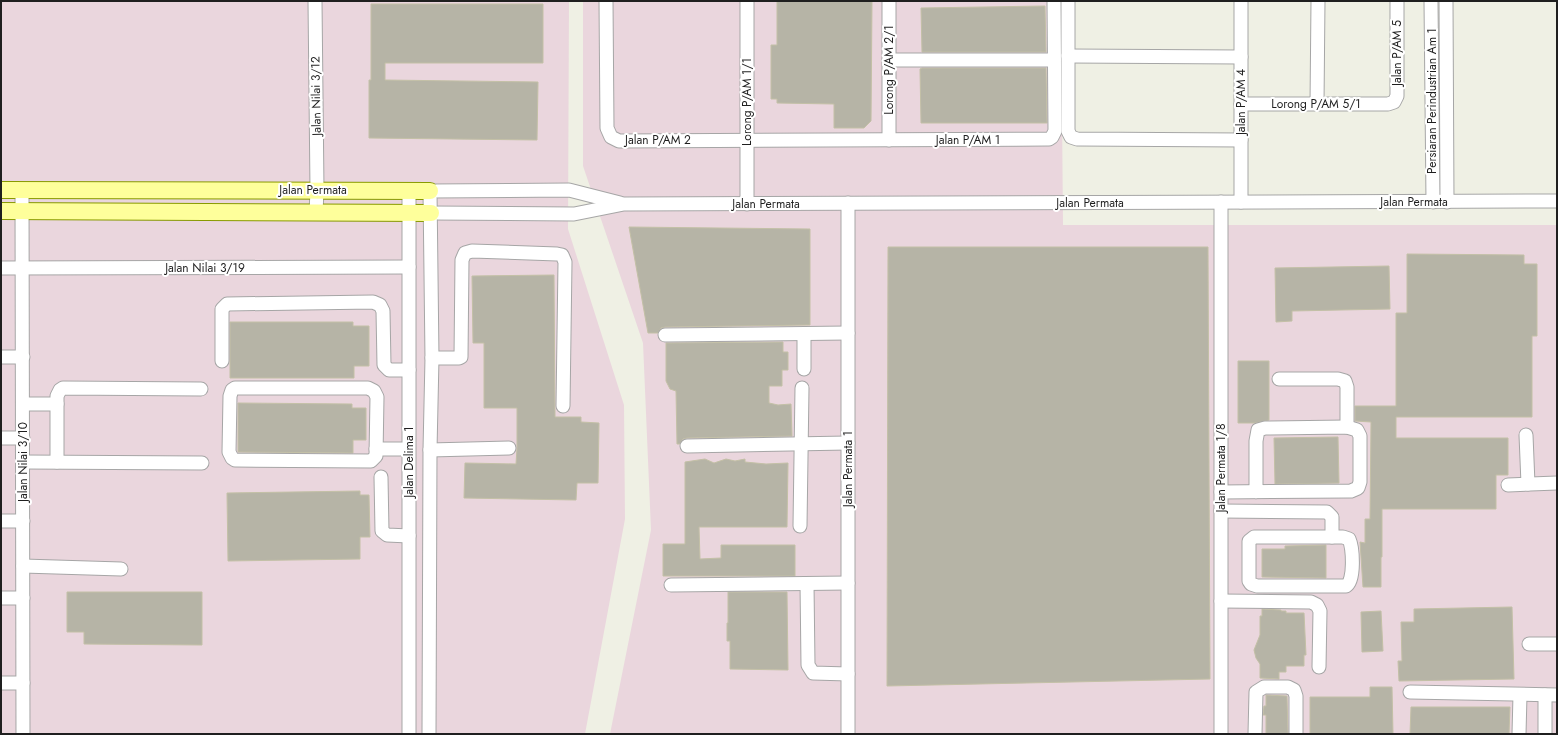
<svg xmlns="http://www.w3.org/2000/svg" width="1558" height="735" font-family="Jost,sans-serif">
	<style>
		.industrial { fill: #ead6dd }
		.building { fill: #b6b4a6; stroke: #c3c0a6 }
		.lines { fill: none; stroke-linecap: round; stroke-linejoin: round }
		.minor-casing { stroke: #a6a6a6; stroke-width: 15 }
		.major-casing { stroke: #889a00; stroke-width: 18 }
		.minor { stroke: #fff; stroke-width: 13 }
		.major { stroke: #feff9b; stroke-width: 16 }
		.labels { text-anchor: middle; stroke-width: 4; stroke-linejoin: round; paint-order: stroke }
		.street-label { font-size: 12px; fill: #1f1f1f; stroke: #fff }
	</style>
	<rect width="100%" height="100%" fill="#eff0e4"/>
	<g class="industrial">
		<path d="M1,1H569L568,229L624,405L625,519L585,734H1Z"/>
		<path d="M583,1H1061L1063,225H1557V734H610L651,530L643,343L583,166Z"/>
	</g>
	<g class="building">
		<path d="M777,1H872L871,121L864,128H834V104L777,103V99H771V45H777Z"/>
		<path d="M371,4H543V63H385V80L538,82L537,140L369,138V80H371Z"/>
		<path d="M1045,6L1046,52H922L921,8Z"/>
		<path d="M922,68H1046L1047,123H921L920,69Z"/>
		<path d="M629,227L810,229V325L665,327L661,328L658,333H648Z"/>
		<path d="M888,247H1208L1210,679L887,686Z"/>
		<path d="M1407,254L1524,255V264H1537V336H1532V417H1396V438H1508V475H1496V509H1382V557H1381V587H1363L1360,542L1365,543V519H1370L1371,422L1355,421V406H1396V313H1407Z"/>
		<path d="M1389,266L1390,309L1292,311V321L1276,322L1275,268Z"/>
		<path d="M554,275L555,417H581V422L599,423L598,483H577L576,500L464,498L465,463L516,464L517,448V408H484V343H473L472,276Z"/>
		<path d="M230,322H353V326H369V366H354V378H230Z"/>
		<path d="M783,342V352H788V370H782V386H769V403L778,405L791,404L792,436L687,438L683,439L680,444H677L676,391L670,389L666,381V343Z"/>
		<path d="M1238,361H1269V420L1255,423H1238Z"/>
		<path d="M238,403L352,404V408H366V440H353V453L238,452Z"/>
		<path d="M1338,437L1339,483L1275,484L1274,438Z"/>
		<path d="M705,459L714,463L726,459L735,461L745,459V462L766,464L788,463L787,527H699L700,559L721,558V545H795V576H663V544H685V462Z"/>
		<path d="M360,491V495H369L370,537H360V559L228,561L227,493Z"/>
		<path d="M1326,545V578L1262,577V549H1285V546Z"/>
		<path d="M67,592H202V645L84,644V632H67Z"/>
		<path d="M728,592H787L788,670L730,669V641H727V623H728Z"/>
		<path d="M1512,607L1514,679L1399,681L1398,661H1402L1401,622H1414V609Z"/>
		<path d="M1262,609L1281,610V611H1286V613H1304L1306,655H1304V666H1286V672H1279V679L1260,678V664L1256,658L1254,650L1260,635V616H1262Z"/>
		<path d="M1381,611L1383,651L1362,652L1361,612Z"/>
		<path d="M1370,687H1392L1393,734H1310V697H1370Z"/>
		<path d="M1266,695L1287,696L1288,734H1266V715H1263L1264,706H1266Z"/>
		<path d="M1411,707H1510L1509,734H1410Z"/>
	</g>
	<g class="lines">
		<g class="minor-casing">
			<g id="minor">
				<path d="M315,1L317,190L316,213"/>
				<path d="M606,1L607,128L611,137L619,141L1049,139L1052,137L1055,131L1054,1"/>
				<path d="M889,1V140"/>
				<path d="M1068,1V131L1071,137L1077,139L1241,140"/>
				<path d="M1241,1V202"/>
				<path d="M1431,1L1433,202"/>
				<path d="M1446,1L1447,202"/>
				<path d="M1068,56L1241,57"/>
				<path d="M889,60H1054"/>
				<path d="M1241,104H1388L1394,102L1397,96V1"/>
				<path d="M1317,104L1318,1"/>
				<path d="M22,190L23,734"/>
				<path d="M409,190V734"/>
				<path d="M848,203V734"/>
				<path d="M747,204V1"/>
				<path d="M431,213L574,214L624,204L1557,201"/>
				<path d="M1,268L409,267"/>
				<path d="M804,334V369"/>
				<path d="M665,335L848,333"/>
				<path d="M1,357H23"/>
				<path d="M432,358H459L461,357L462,260L465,253L472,251L557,254L562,255L565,262L563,406"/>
				<path d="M222,361V309L227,304L373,302L380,305L383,311L384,365L389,370H409"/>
				<path d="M1279,379H1338L1345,381L1347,387V427"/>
				<path d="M235,388H368L374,391L377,397L376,456L371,461L235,460L232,458L229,452L230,396L232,390Z"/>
				<path d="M23,404H57"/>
				<path d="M1526,435L1528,484"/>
				<path d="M1,438H23"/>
				<path d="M687,446L848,443"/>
				<path d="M376,449H408"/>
				<path d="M430,450L509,448"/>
				<path d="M23,462L202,463"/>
				<path d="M57,462V396L60,390L63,388L201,389"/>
				<path d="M381,477L382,531L387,535L409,536"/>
				<path d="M1508,485L1557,483"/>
				<path d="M1221,492L1351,491L1358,488L1360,482V436L1357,430L1347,427L1265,428L1258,430L1256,441V492"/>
				<path d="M1221,511L1327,512L1332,517V537"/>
				<path d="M1,521H23"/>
				<path d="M800,526L802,388"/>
				<path d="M1254,537H1343L1349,539C1353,548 1355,581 1346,586H1257L1251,584L1249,581V541Z"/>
				<path d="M23,566L121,569"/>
				<path d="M807,584L808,665L813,673L848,674"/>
				<path d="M671,585L848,583"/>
				<path d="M1,598H23"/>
				<path d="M1221,601L1311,602L1317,605L1320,611L1319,667"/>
				<path d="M1529,644H1557"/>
				<path d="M1,683H23"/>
				<path d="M1410,692L1557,695"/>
				<path d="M429,734L430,450L432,358L430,191L569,190L620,203"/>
				<path d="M1221,734V202"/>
				<path d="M1255,734L1256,692L1264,687H1288L1294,690L1296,696V734"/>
				<path d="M1519,734L1520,695"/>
				<path d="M1545,734V695"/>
			</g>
		</g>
		<g class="major-casing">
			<g id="major">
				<path d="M1,190L430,191"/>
				<path d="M1,211L431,213"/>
			</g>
		</g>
		<use href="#minor" class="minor"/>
		<use href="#major" class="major"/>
	</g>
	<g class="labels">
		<g class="street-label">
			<text transform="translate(1397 53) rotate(-90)" y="4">Jalan P/AM 5</text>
			<text transform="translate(889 70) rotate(-90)" y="4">Lorong P/AM 2/1</text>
			<text transform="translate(316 96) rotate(-91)" y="4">Jalan Nilai 3/12</text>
			<text transform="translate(1432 101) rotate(-90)" y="4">Persiaran Perindustrian Am 1</text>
			<text transform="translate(747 102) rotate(-90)" y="4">Lorong P/AM 1/1</text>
			<text transform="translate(1241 102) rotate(-90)" y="4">Jalan P/AM 4</text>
			<text x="1316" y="108">Lorong P/AM 5/1</text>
			<text x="658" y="144">Jalan P/AM 2</text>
			<text x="968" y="144">Jalan P/AM 1</text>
			<text x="313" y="194">Jalan Permata</text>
			<text x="1414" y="206">Jalan Permata</text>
			<text x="1090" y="207">Jalan Permata</text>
			<text x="766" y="208">Jalan Permata</text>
			<text x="205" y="272">Jalan Nilai 3/19</text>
			<text transform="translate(23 462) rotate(-90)" y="4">Jalan Nilai 3/10</text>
			<text transform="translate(409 462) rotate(-90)" y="4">Jalan Delima 1</text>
			<text transform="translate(1221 468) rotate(-90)" y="4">Jalan Permata 1/8</text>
			<text transform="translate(848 469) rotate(-90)" y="4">Jalan Permata 1</text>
		</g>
	</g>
	<rect width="1558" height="735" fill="none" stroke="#1f1f1f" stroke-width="4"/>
</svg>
